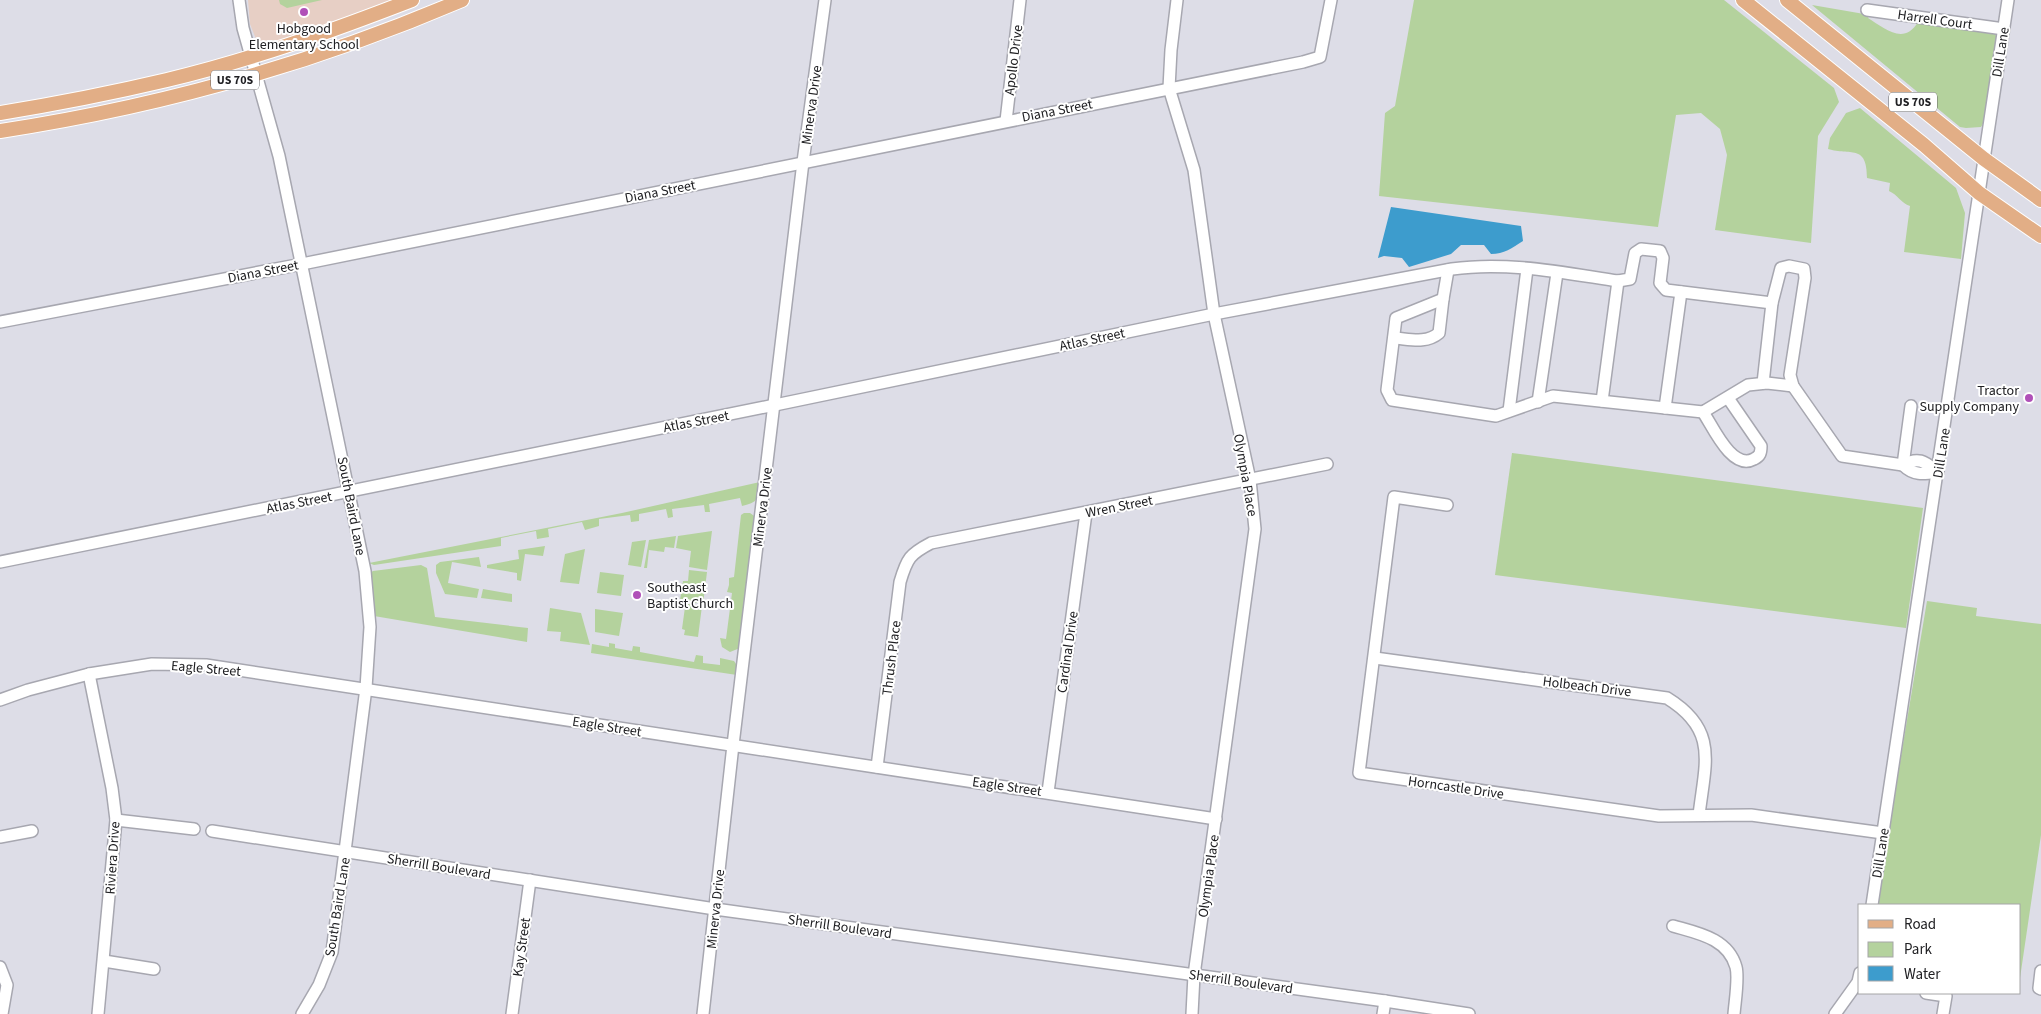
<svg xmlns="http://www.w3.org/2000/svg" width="2041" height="1014" font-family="'Source Sans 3',sans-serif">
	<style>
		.education { fill: #e7cfc5 }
		.green { fill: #b4d29d }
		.water { fill: #3d9ccd }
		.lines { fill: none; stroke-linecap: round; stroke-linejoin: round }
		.minor-casing { stroke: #a7a7b0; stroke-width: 14 }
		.major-casing { stroke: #fff; stroke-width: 16 }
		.minor { stroke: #fff; stroke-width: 11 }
		.major { stroke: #e2ae86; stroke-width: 14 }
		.poi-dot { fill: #b050b8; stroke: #fff; stroke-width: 2 }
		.labels { text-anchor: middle; stroke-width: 4; stroke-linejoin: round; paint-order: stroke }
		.shield { fill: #fff; stroke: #636365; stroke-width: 1 }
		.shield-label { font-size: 12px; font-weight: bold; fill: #202023 }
		.street-label { font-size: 14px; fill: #202023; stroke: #fff }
		.poi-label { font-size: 14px; fill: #202023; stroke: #fff }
	</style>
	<rect width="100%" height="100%" fill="#dddde7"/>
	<path class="education" d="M248,0H391L270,45L258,44L250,24Z"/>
	<g class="green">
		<path d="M279,0H322L287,8L280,4Z"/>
		<path d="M1414,0H1724L1834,88L1839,102L1818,136L1811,243L1715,230L1727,155L1720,129L1701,113L1676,115L1658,227L1379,196L1385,113L1395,106Z"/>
		<path d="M1812,5L1870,15L1868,18C1884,28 1904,46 1918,22L1994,33L1997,37L1984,122L1981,127L1966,128L1960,127Z"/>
		<path d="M1860,108L1956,188L1965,213L1961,259L1904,252L1910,206C1901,203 1898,195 1889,191L1890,183L1867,178C1867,143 1850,156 1828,149L1830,138L1846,113Z"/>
		<path d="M1512,453L1923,508L1906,628L1495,575Z"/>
		<path d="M760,482C758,499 759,502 742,506L740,498L709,504L710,512H705L704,505L672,509L673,517L668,518L666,509L639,514V521L631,522L630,515L599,519V526L585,530L582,522L548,529L549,537L537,539L536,531L501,538V546L374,565L369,563L622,513Z"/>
		<path d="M744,513H750L757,518L740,648L730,652L722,647L720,638L726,639L732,593L727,592L729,585V578L734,577L741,515Z"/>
		<path d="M712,531L707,570L689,567L691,551L676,548L678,536Z"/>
		<path d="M676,536L674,548L665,547L664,552L649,550L647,568H644L649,540Z"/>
		<path d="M646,540L641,567L628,565L632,542Z"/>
		<path d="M545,546L543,556L525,554L521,581L517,580V573L487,568V565L519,559L518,550Z"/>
		<path d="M585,549L579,584L560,582L565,554Z"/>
		<path d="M479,557L481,567L452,562L448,583L479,589L477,598L445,594L436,573V565L440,562Z"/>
		<path d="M421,565L427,568L435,617L528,628L527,642L374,616L370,573L373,571Z"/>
		<path d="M689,570L707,572L703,604L680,600L683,581H688Z"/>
		<path d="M600,572L624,575L621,596L597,593Z"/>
		<path d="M483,589L512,594V602L481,598Z"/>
		<path d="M1927,601L1977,608L1976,616L2041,624V835L2020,978V905H1876Z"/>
		<path d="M682,603L702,606L698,637L684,635L685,630L682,629L685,607L681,606Z"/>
		<path d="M550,608L581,613L590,645L560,641L561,632L547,631Z"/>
		<path d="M595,609L623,613L619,636L595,632Z"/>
		<path d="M609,643L615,644V648L632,651L633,646L640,647V652L694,662L696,655L703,656V663L720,665V658L734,661L738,667L737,675L591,653L592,644L609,647Z"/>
	</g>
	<path class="water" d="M1391,207L1521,226L1523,241C1512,248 1504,254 1491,254L1484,245H1461L1451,254L1409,267L1402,258L1384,256L1378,258Z"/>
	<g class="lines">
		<g class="minor-casing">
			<g id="minor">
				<path d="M239,0L243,28L279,156L365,571L370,627L366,688L332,952L319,985L302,1014"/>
				<path d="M1177,0L1171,50L1169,88L1194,170L1214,314L1250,480L1255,529L1194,975L1192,1014"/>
				<path d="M1867,10L2004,29"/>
				<path d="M1006,121L1020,0"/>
				<path d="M1448,270L1443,299L1396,318L1387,390L1392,400L1496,416L1553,396L1703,412L1748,385L1767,383L1793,386"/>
				<path d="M0,322L302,264L1303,62L1320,57L1331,0"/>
				<path d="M1394,338C1410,339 1426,344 1439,333L1443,299"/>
				<path d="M1763,383L1772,303"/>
				<path d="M1602,401L1618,281"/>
				<path d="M1538,402L1557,273"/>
				<path d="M1665,408L1681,292"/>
				<path d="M1509,411L1527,269"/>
				<path d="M1703,412C1713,427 1732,471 1754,459C1760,456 1761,453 1761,446L1728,398"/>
				<path d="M1903,465L1911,406"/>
				<path d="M1903,465C1914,476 1924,474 1938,472"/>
				<path d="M1447,505L1394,497L1359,773L1659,816L1751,815L1883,833"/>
				<path d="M0,562L775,405L1214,314L1452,269C1507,261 1564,273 1618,281L1630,279L1635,253L1641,249L1660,251L1663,258L1660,283L1666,290L1772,303L1781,268L1789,266L1804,269L1805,278L1790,375L1793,386L1842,456L1903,465C1919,456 1925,462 1938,472"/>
				<path d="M1375,658L1667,698C1719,730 1705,763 1699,815"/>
				<path d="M89,674L112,788L116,820L98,1014"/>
				<path d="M0,700L28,690L89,674L152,664L206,665L1216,819"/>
				<path d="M877,767L900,582C907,558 910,554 931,543L1327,464"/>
				<path d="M1048,792L1086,513"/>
				<path d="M116,820L194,829"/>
				<path d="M212,831L715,909L1385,1001L1469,1014"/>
				<path d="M0,837L32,831"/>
				<path d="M1872,905L2008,0"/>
				<path d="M1673,926C1697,933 1728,938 1736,967C1739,978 1735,1001 1734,1014"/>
				<path d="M104,961L154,969"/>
				<path d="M0,967L7,985L2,1014"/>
				<path d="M2041,971L2039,988L2041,989"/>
				<path d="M1926,993L1946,996L1943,1014"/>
				<path d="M512,1014L530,880"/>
				<path d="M703,1014L733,745L803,162L825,0"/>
				<path d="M1383,1014L1385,1001"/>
				<path d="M1835,1014L1858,982L1860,973"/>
			</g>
		</g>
		<g class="major-casing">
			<g id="major">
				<path d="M1743,0L1924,145L1979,193L2041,236"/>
				<path d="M1787,0L1984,159L2041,200"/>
				<path d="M0,113C56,104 112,93 167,80C251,60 332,31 412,0"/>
				<path d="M0,131C158,107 315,63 462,0"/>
			</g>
		</g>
		<use href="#minor" class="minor"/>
		<use href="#major" class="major"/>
	</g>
	<g class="poi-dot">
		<circle cx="304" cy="12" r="5"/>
		<circle cx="2029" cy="398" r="5"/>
		<circle cx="637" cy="595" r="5"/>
	</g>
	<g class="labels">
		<g class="shield">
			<rect x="211" y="70.5" width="48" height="19" rx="4"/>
			<rect x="1889" y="92.5" width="48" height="19" rx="4"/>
		</g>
		<g class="shield-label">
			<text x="235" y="84">US 70S</text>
			<text x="1913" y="106">US 70S</text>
		</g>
		<g class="street-label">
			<text transform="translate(1935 19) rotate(8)" y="5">Harrell Court</text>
			<text transform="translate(2000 52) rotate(-81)" y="5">Dill Lane</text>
			<text transform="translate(1013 60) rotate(-83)" y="5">Apollo Drive</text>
			<text transform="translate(811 105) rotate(-82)" y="5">Minerva Drive</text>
			<text transform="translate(1057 110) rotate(-11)" y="5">Diana Street</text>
			<text transform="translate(660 191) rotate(-11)" y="5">Diana Street</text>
			<text transform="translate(263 271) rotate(-11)" y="5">Diana Street</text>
			<text transform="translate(1092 339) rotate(-12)" y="5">Atlas Street</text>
			<text transform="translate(696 421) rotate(-11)" y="5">Atlas Street</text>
			<text transform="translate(1941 453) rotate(-81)" y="5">Dill Lane</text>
			<text transform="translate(1246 475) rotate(80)" y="5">Olympia Place</text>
			<text transform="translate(299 502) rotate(-11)" y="5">Atlas Street</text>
			<text transform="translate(352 506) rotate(79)" y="5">South Baird Lane</text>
			<text transform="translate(1119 506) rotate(-11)" y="5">Wren Street</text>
			<text transform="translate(762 507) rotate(-83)" y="5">Minerva Drive</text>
			<text transform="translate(1067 652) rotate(-82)" y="5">Cardinal Drive</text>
			<text transform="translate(891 658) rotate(-83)" y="5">Thrush Place</text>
			<text transform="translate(206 668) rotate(5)" y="5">Eagle Street</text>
			<text transform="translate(1587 686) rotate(7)" y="5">Holbeach Drive</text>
			<text transform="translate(607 726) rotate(9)" y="5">Eagle Street</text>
			<text transform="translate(1007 786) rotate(8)" y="5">Eagle Street</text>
			<text transform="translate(1456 787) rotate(8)" y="5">Horncastle Drive</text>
			<text transform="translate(1880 853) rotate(-81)" y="5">Dill Lane</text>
			<text transform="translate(112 858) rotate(-86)" y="5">Riviera Drive</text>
			<text transform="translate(439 866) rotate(9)" y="5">Sherrill Boulevard</text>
			<text transform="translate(1208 876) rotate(-82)" y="5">Olympia Place</text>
			<text transform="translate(337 907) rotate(-81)" y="5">South Baird Lane</text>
			<text transform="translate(715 909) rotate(-84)" y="5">Minerva Drive</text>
			<text transform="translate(840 926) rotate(8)" y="5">Sherrill Boulevard</text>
			<text transform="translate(521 947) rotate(-82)" y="5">Kay Street</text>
			<text transform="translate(1241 981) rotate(8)" y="5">Sherrill Boulevard</text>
		</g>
		<g class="poi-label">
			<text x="304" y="33">Hobgood<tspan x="304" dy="16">Elementary School</tspan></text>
			<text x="2019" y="395" text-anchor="end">Tractor<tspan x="2019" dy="16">Supply Company</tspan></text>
			<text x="647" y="592" text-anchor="start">Southeast<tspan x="647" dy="16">Baptist Church</tspan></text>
		</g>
	</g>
	<rect x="1858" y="904" width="162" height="90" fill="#ffffff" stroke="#a6a6a7"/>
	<rect x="1868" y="920" width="25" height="8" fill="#e2ae86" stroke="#a6a6a7"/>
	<text x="1904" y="929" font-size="15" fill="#202023">Road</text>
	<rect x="1868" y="942" width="25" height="15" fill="#b4d29d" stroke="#a6a6a7"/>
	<text x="1904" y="954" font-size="15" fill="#202023">Park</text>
	<rect x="1868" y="966" width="25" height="15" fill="#3d9ccd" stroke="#a6a6a7"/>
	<text x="1904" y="979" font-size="15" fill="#202023">Water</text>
</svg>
